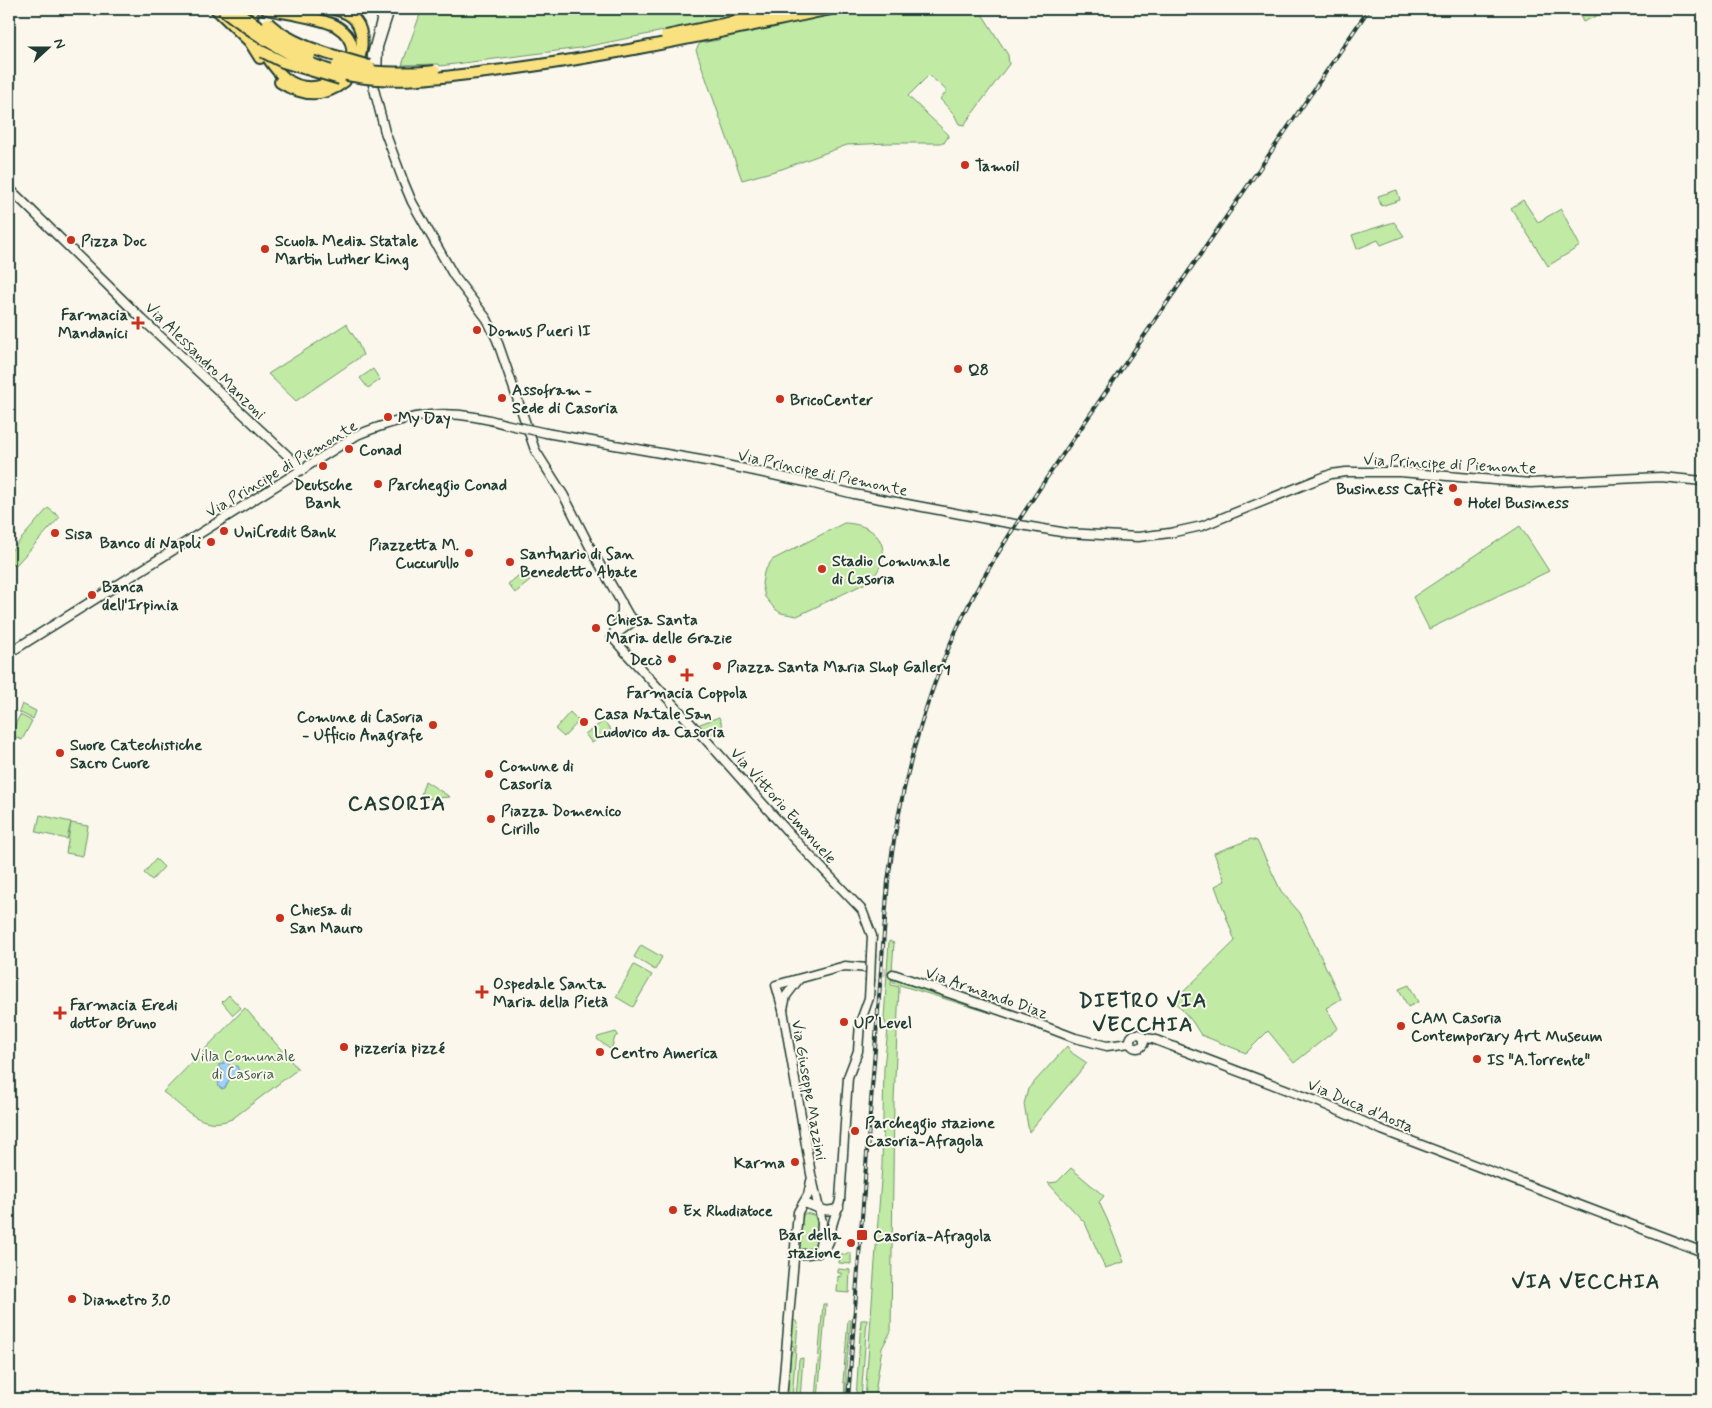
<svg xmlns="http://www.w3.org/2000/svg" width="1712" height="1408" font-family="Mynerve,sans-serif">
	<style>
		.green { fill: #c1eaa5; stroke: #70946c }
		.water { fill: #9fcffb; stroke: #6c95ab }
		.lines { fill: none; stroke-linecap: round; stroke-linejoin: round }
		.secondary-tunnel { stroke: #cfd2c7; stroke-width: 8; stroke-dasharray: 8 4; stroke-linecap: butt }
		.secondary-casing { stroke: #1f3d34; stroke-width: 11 }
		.highway-casing { stroke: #1f3d34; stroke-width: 14 }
		.secondary { stroke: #fbf7ec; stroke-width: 8 }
		.highway { stroke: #fae180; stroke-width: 10 }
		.rail-casing { stroke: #1f3d34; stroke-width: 4 }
		.rail { stroke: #fbf7ec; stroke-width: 2; stroke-dasharray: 5.5; stroke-linecap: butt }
		.secondary-bridge-casing { stroke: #1f3d34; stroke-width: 11; stroke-linecap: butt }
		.highway-bridge-casing { stroke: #1f3d34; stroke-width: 14; stroke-linecap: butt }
		.secondary-bridge { stroke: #fbf7ec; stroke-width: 8 }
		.highway-bridge { stroke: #fae180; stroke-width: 10 }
		.poi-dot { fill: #c8321e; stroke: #fbf7ec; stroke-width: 2 }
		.labels { text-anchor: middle; stroke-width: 4; stroke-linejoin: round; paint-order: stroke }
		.poi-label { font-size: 16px; font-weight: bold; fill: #1f3d34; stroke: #fbf7ec; text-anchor: start }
		.street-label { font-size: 16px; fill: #1f3d34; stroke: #fbf7ec }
		.park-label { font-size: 16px; fill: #3f604b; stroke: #fbf7ec }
		.district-label { font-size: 21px; font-weight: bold; letter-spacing: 1px; fill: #1f3d34; stroke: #fbf7ec }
	</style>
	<rect width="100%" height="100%" fill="#fbf7ec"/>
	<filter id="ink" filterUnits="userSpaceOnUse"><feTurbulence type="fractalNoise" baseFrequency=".02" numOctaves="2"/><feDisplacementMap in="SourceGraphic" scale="10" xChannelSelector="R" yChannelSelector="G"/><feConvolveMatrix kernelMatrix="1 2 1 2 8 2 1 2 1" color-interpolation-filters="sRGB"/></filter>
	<g filter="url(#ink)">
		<g class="green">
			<path d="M422,9H752L753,10L772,9L580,48L440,66L439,64L402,65Z"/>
			<path d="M860,9H979L1008,55L1009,64L964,125L959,124L954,114L940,99L947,91L929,75L908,96L949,135L944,143H888L847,145L782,169L742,180L696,50L700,43L719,40L720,36L805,17L806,20Z"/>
			<path d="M1577,9H1612L1583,22Z"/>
			<path d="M1397,190L1400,200L1381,206L1378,196Z"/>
			<path d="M1523,200L1538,222L1561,209L1580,246L1548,266L1511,208Z"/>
			<path d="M1394,222L1404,236L1381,245L1378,240L1357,249L1352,235Z"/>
			<path d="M346,324L357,341L363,355L296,401L268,374Z"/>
			<path d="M373,369L380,380L368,388L360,378Z"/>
			<path d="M48,508L60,517L15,566L9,561V553Z"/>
			<path d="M844,523C881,524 896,553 870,581L797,616L781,613L775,609L765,597L762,584L764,572L772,560Z"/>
			<path d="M1520,526L1549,571L1429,629L1413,597Z"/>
			<path d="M523,572L530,581L515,593L508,584Z"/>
			<path d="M22,704L36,711L33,719L19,712Z"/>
			<path d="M570,712L579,721L564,737L555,729Z"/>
			<path d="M20,715L32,721L22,740L10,735Z"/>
			<path d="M719,717L724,730L707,735L699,726L700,724Z"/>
			<path d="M604,721L611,730L592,743L585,734Z"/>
			<path d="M425,781L450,797L423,799L420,798Z"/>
			<path d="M40,815L71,822L67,839L36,832Z"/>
			<path d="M71,823L88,826L83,856L66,853Z"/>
			<path d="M1251,839L1257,841L1281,891L1300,913L1341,999L1326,1008L1338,1028L1294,1063L1268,1031L1246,1053L1201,1035L1192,1021L1174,1001L1235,941L1215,886L1225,881L1214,853Z"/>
			<path d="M156,859L164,867L152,880L144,873Z"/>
			<path d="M889,941L894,943L891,985L899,987L894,1101L891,1331L882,1348L874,1399H865L882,1166L884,1068L888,1029L884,1019Z"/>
			<path d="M641,945L662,957L655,970L634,957Z"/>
			<path d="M634,965L652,975L633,1007L616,997Z"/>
			<path d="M893,979L991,1013L893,983Z"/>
			<path d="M1409,985L1418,1002L1408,1007L1399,989Z"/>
			<path d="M229,995L241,1008L233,1015L222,1002Z"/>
			<path d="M245,1008L298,1069L232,1119C201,1131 186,1109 163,1092Z"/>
			<path d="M616,1032L618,1035L615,1037L611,1050L597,1039L598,1037Z"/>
			<path d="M1067,1046L1072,1053L1087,1063L1029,1132L1024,1104L1028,1089Z"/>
			<path d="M1071,1168L1104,1196L1099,1202L1107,1219L1124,1262L1105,1268L1085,1223L1048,1183L1057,1182Z"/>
			<path d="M805,1213L814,1215C821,1227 820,1244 807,1252L799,1251L798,1248L801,1218Z"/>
			<path d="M840,1253L846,1255L847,1253H851V1264L839,1263Z"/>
			<path d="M838,1269L850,1270L849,1293L837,1292L838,1276L841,1277V1273H838Z"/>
			<path d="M823,1304H826L818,1399H813L815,1398Z"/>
			<path d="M793,1319L798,1323L792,1399H787L791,1351H794V1346L791,1345Z"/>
			<path d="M848,1320H851L846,1369V1399H844L845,1383L843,1382Z"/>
			<path d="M861,1320H867L861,1399H856Z"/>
			<path d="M803,1358L800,1399H796L799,1359Z"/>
		</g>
		<path class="water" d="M225,1059L230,1066H237L239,1071L236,1075L230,1078L225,1088L222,1089L219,1087L218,1083L223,1079L224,1072L218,1065L223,1064Z"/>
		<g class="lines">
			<path class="secondary-tunnel" d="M867,968L893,974"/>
			<g class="secondary-casing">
				<g id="secondary">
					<path d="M384,9L372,55L371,72L373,85L385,132L404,183L412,202L442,255L454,276L487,319L497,340L535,450L564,496L591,549L629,616L635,620L612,637"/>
					<path d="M377,76L378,47L390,9"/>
					<path d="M9,188L142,319L303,470"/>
					<path d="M546,433L712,462L810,483L854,494L997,521L1067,533L1138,537L1170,533L1202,526L1331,474L1346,472H1400L1530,483L1661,477L1703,481"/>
					<path d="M613,635L622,612V603"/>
					<path d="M612,637L627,654L717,752L796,841L862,910L872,936L871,955"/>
					<path d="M9,653L357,435C412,413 448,407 505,424"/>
					<path d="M893,974L1025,1019L1075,1038L1107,1046L1130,1043"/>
					<path d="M783,1009L786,996L799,979"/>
					<circle cx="1137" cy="1041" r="7"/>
					<path d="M1144,1038L1153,1039L1319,1102L1382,1130L1703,1252"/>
					<path d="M804,1203C816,1207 828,1215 839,1207"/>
					<path d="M818,1253L821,1240L822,1222L811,1174L783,1010L776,985L845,966L867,968"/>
					<path d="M794,1254C807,1255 827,1255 830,1238C831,1234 831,1230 832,1226C834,1217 838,1209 840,1200L848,1077L858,1051L860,1023L869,998L870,981"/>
					<path d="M782,1399L798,1212L808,1195L811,1181"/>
				</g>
			</g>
			<g class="highway-casing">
				<g id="highway">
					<path d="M216,9L250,42L260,58"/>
					<path d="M253,9C250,25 257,42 266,55C272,64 277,72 286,79C325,108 380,53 336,26C322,18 284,13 266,9"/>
					<path d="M334,9C342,11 350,14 355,20C366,33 362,57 354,70"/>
					<path d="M384,10V9"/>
					<path d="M280,82C302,96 324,98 345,81"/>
				</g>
			</g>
			<use href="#secondary" class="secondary"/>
			<use href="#highway" class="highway"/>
			<g class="rail-casing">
				<path id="rail" d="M848,1399L888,881C900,788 923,698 964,614C988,566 1018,521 1048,476C1082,426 1117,376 1151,326C1224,220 1297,115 1369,9"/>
			</g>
			<use href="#rail" class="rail"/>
			<g class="secondary-bridge-casing">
				<g id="secondary-bridge">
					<path d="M505,424L546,433"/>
					<path d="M870,981L871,955"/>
				</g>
			</g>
			<g class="highway-bridge-casing">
				<g id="highway-bridge">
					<path d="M222,9C262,40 308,70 359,77C405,84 450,76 495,71C608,57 719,32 831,9"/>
					<path d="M233,9L255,24L310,55"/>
					<path d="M268,23C295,48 335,55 369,66"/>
					<path d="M666,36L795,9"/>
					<path d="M263,52L283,62L340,79"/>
					<path d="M337,65C359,73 411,74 435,71"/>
				</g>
			</g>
			<use href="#secondary-bridge" class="secondary-bridge"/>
			<use href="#highway-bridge" class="highway-bridge"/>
		</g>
	</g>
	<g class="poi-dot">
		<circle cx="965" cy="165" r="5"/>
		<circle cx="71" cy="240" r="5"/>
		<circle cx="265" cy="249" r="5"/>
		<path d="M135.5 315.5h5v5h5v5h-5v5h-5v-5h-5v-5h5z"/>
		<circle cx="477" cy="330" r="5"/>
		<circle cx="958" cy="369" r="5"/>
		<circle cx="502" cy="398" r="5"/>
		<circle cx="780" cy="399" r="5"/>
		<circle cx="388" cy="417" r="5"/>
		<circle cx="349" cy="449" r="5"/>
		<circle cx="323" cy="466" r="5"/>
		<circle cx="378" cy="484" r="5"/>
		<circle cx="1453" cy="488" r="5"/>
		<circle cx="1458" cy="502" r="5"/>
		<circle cx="224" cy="531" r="5"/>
		<circle cx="55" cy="533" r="5"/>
		<circle cx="211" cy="542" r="5"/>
		<circle cx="469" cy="553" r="5"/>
		<circle cx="510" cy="562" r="5"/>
		<circle cx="822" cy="569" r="5"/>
		<circle cx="92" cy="595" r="5"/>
		<circle cx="596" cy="628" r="5"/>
		<circle cx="672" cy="659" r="5"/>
		<circle cx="717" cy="666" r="5"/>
		<path d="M684.5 667.5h5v5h5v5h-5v5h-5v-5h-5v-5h5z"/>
		<circle cx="584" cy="722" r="5"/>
		<circle cx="433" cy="725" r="5"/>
		<circle cx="60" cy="753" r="5"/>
		<circle cx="489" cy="774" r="5"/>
		<circle cx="491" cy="819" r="5"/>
		<circle cx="280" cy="918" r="5"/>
		<path d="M479.5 984.5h5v5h5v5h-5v5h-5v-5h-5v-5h5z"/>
		<path d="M57.5 1005.5h5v5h5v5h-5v5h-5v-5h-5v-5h5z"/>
		<circle cx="844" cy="1022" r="5"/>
		<circle cx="1401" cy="1026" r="5"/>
		<circle cx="344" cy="1047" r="5"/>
		<circle cx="600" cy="1052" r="5"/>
		<circle cx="1477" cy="1059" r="5"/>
		<circle cx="855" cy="1131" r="5"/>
		<circle cx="795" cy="1162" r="5"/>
		<circle cx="673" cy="1210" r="5"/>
		<rect x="856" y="1229" width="12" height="12" rx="2.5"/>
		<circle cx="851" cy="1243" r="5"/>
		<circle cx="72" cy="1299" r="5"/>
	</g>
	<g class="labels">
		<g class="poi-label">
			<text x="975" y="171">Tamoil</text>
			<text x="81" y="246">Pizza Doc</text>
			<text x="275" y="246">Scuola Media Statale<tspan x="275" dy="18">Martin Luther King</tspan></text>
			<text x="128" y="320" text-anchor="end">Farmacia<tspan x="128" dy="18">Mandanici</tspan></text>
			<text x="487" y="336">Domus Pueri II</text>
			<text x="968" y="375">Q8</text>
			<text x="512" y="395">Assofram -<tspan x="512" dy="18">Sede di Casoria</tspan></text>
			<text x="790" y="405">BricoCenter</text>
			<text x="398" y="423">My Day</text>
			<text x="359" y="455">Conad</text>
			<text x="323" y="490" text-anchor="middle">Deutsche<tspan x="323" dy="18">Bank</tspan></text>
			<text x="388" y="490">Parcheggio Conad</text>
			<text x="1443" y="494" text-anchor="end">Business Caffè</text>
			<text x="1468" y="508">Hotel Business</text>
			<text x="234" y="537">UniCredit Bank</text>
			<text x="65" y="539">Sisa</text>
			<text x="201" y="548" text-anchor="end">Banco di Napoli</text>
			<text x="459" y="550" text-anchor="end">Piazzetta M.<tspan x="459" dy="18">Cuccurullo</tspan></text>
			<text x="520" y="559">Santuario di San<tspan x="520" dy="18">Benedetto Abate</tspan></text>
			<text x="832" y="566">Stadio Comunale<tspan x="832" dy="18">di Casoria</tspan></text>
			<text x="102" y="592">Banca<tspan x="102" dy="18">dell'Irpinia</tspan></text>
			<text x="606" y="625">Chiesa Santa<tspan x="606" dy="18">Maria delle Grazie</tspan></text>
			<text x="662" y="665" text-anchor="end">Decò</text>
			<text x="727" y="672">Piazza Santa Maria Shop Gallery</text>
			<text x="687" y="698" text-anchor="middle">Farmacia Coppola</text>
			<text x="594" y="719">Casa Natale San<tspan x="594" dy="18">Ludovico da Casoria</tspan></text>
			<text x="423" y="722" text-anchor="end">Comune di Casoria<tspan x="423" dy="18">- Ufficio Anagrafe</tspan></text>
			<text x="70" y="750">Suore Catechistiche<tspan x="70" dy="18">Sacro Cuore</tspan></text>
			<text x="499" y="771">Comune di<tspan x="499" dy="18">Casoria</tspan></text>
			<text x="501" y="816">Piazza Domenico<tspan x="501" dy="18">Cirillo</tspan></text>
			<text x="290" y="915">Chiesa di<tspan x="290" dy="18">San Mauro</tspan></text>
			<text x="493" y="989">Ospedale Santa<tspan x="493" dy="18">Maria della Pietà</tspan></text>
			<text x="70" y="1010">Farmacia Eredi<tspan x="70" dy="18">dottor Bruno</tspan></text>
			<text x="1411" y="1023">CAM Casoria<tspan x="1411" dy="18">Contemporary Art Museum</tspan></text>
			<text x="854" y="1028">UP Level</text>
			<text x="354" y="1053">pizzeria pizzé</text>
			<text x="610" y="1058">Centro America</text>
			<text x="1487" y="1065">IS "A.Torrente"</text>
			<text x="865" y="1128">Parcheggio stazione<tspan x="865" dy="18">Casoria-Afragola</tspan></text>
			<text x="785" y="1168" text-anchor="end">Karma</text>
			<text x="683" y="1216">Ex Rhodiatoce</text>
			<text x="841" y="1240" text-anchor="end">Bar della<tspan x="841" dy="18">stazione</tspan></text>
			<text x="873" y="1241">Casoria-Afragola</text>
			<text x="82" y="1305">Diametro 3.0</text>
		</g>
		<g class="street-label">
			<text transform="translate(206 360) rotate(44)" y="6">Via Alessandro Manzoni</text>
			<text transform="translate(1450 463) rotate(3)" y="6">Via Principe di Piemonte</text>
			<text transform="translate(281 468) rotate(-31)" y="6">Via Principe di Piemonte</text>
			<text transform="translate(823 472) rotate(12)" y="6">Via Principe di Piemonte</text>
			<text transform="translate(784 805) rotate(48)" y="6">Via Vittorio Emanuele</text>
			<text transform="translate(987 992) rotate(19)" y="6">Via Armando Diaz</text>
			<text transform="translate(810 1090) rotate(80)" y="6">Via Giuseppe Mazzini</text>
			<text transform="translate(1361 1105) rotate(23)" y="6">Via Duca d'Aosta</text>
		</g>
		<g class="park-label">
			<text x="243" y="1061">Villa Comunale<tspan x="243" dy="18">di Casoria</tspan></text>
		</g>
		<g class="district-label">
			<text x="397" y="810">CASORIA</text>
			<text x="1143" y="1007">DIETRO VIA<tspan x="1143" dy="24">VECCHIA</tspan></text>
			<text x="1586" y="1288">VIA VECCHIA</text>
		</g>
	</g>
	<rect width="1712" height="1408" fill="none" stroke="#fbf7ec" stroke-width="30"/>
	<rect x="15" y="15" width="1682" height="1378" fill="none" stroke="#1f3d34" stroke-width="2" filter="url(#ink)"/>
	<g transform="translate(48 48) rotate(69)" stroke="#fbf7ec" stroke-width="4" paint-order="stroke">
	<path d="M0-4L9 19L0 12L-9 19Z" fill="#1f3d34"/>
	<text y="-8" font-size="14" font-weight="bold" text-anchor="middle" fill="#1f3d34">N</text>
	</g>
</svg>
